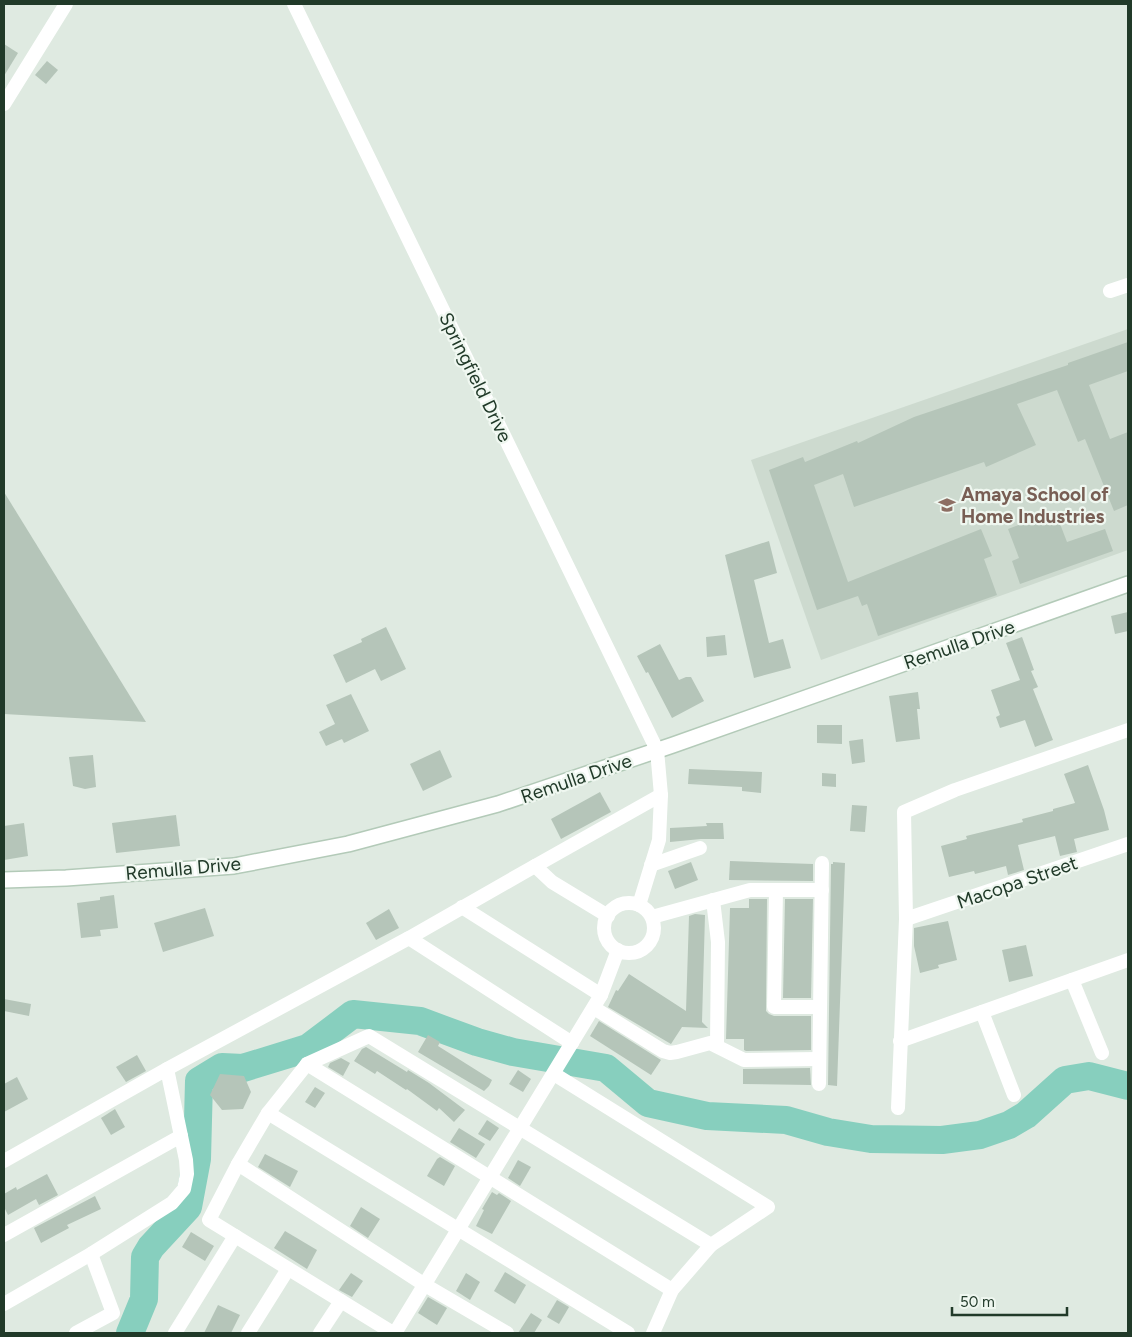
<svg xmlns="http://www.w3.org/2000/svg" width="1132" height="1337" font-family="Figtree,sans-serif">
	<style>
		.built { fill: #cddacf }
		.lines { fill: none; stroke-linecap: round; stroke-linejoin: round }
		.river { stroke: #87cfbe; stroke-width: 28 }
		.building { fill: #b5c5b9 }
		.secondary-casing { stroke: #b3cab8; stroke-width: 18 }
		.minor { stroke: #fff; stroke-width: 14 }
		.secondary { stroke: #fff; stroke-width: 15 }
		.labels { text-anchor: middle; stroke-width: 4.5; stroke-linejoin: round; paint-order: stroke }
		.street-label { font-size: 19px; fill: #213a29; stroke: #eff7f0 }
		.education-label { font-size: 19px; font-weight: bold; fill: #785e54; stroke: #eff7f0; text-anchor: start }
	</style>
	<rect width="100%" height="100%" fill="#dfeae1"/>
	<path class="built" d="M1128,329V550L821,660L751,460Z"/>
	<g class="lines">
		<path class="river" d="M130,1333L144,1299L145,1257L151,1247L188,1207L197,1159L199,1081L222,1067L243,1068L308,1048L353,1014L420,1021L477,1042L513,1052L606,1068L648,1103L707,1116L786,1120L828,1132L871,1139L942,1140L980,1135L1009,1125L1026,1115L1065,1080L1089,1076L1128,1086"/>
	</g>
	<g class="building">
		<path d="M4,44L18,53L4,76Z"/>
		<path d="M47,61L58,70L46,84L35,75Z"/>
		<path d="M1128,342V371L1089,385L1110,439L1128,432V505L1114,511L1085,439L1078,442L1057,390L1017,404L1036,445L986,467L984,462L854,507L843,474L814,485L848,582L981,529L992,556L984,559L997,595L878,636L867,604L862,606L858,596L817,610L769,470L803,457L805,462L857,441L858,443L914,417L1068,365V363Z"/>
		<path d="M4,492L146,722L4,714Z"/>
		<path d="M1055,511L1067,542L1105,529L1113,551L1020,584L1012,561L1019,558L1008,529Z"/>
		<path d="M769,541L777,573L754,580L769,643L783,639L791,668L754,678L725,555Z"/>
		<path d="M1128,612V631L1115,634L1111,616Z"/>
		<path d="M386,627L406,669L381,681L375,669L346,683L333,655L362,642L361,639Z"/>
		<path d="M725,635L727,655L707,657L706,637Z"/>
		<path d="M1022,637L1034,670L1031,671L1038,687L1033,689L1053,740L1035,747L1025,720L1000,728L996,717L1000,715L991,690L1020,680L1006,643Z"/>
		<path d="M660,644L679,680L686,677H691L704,701L672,718L648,672L646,673L637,656Z"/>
		<path d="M918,692L920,709H917L920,739L896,742L889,696Z"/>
		<path d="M351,694L369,731L344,743L342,739L326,746L319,732L335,724L326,705Z"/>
		<path d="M817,725H842V744L817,743Z"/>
		<path d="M863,739L865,762L852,764L849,741Z"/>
		<path d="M440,750L452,777L423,791L410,764Z"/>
		<path d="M93,755L96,787L85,789L73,786L69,757Z"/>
		<path d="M1088,765L1104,810L1109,830L1074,839L1077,852L1060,856L1055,836L1018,845L1024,870L1008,875L1006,866L975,874L974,871L949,877L941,846L967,839L966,836L1023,822L1022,819L1053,811V809L1075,803L1064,774Z"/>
		<path d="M689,769L762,772L761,793L742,791V787L688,784Z"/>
		<path d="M822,773L836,774V787L822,786Z"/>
		<path d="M600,792L611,812L561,839L551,819Z"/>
		<path d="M852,805L867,806L865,832L850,831Z"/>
		<path d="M176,815L180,846L116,853L112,823Z"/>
		<path d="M24,823L28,856L4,860V826Z"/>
		<path d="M706,823H723L724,839H701L670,842V828L707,826Z"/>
		<path d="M730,861L813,864V881L729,880Z"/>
		<path d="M691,862L698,880L675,889L668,871Z"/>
		<path d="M833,862L845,863L837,1086L828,1085L831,864H833Z"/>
		<path d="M114,895L118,928L100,930L101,936L81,938L77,903L100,900V897Z"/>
		<path d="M749,899H767L766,1011L769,1014L774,1016H811V1050L746,1051L744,1050V1039H726L730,908H749Z"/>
		<path d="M785,899H813L811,998H783Z"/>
		<path d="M205,908L214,936L163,952L154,923Z"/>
		<path d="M389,909L399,928L376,940L366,923Z"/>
		<path d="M695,914L705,915L702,1022L708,1028L682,1027L671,1044L608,1007L616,990L618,991L629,974L686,1011L689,916Z"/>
		<path d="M948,921L957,960L938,965L939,968L920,973L914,946V928Z"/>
		<path d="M1026,945L1033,976L1009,982L1002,950Z"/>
		<path d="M4,999L31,1004L29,1016L4,1011Z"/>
		<path d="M599,1021L661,1060L651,1075L590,1036Z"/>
		<path d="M428,1035L440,1042L438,1046L492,1080L489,1086L484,1091L418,1052Z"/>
		<path d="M366,1047L407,1072L408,1070L429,1083L465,1110L454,1122L439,1108L437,1111L407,1089L406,1090L377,1071L375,1074L354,1061L362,1049Z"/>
		<path d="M137,1055L146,1071L126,1082L116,1067Z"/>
		<path d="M341,1058L350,1063L343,1076L328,1067L330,1063Z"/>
		<path d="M810,1068L811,1085L743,1084V1069Z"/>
		<path d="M518,1070L531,1079L523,1092L509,1084Z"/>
		<path d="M220,1074L244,1076L251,1092L243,1109L222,1110L210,1095Z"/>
		<path d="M17,1077L28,1099L4,1112V1084Z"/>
		<path d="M315,1087L325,1093L315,1108L305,1102Z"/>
		<path d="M115,1109L125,1127L111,1135L101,1118Z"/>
		<path d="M487,1120L499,1128L490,1141L478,1134Z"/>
		<path d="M459,1128L485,1144L476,1158L450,1142Z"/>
		<path d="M265,1154L298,1171L290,1187L258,1167Z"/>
		<path d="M440,1157L455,1166L444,1186L427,1176L437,1159Z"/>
		<path d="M518,1160L531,1167L520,1186L508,1178Z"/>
		<path d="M47,1174L58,1195L39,1205L36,1199L8,1215L4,1207V1194L16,1187L17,1190Z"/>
		<path d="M492,1192L497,1195L499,1193L511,1201L492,1234L476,1226L484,1210L482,1209Z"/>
		<path d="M95,1196L101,1209L67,1225L69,1228L41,1243L34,1228Z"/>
		<path d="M361,1207L380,1219L368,1238L350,1226Z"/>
		<path d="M285,1231L317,1250L307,1269L274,1248Z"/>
		<path d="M191,1232L214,1246L205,1261L182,1247Z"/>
		<path d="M505,1272L526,1285L515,1304L494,1291Z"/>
		<path d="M351,1273L363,1281L352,1297L339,1290Z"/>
		<path d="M466,1273L480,1282L470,1300L456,1291Z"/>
		<path d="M428,1297L447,1308L437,1325L418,1313Z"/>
		<path d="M557,1300L569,1307L559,1324L547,1317Z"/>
		<path d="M218,1305L240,1315L231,1333H204Z"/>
		<path d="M531,1313L542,1320L534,1333H518Z"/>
	</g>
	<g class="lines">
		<g class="secondary-casing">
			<path id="secondary" d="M4,880L66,878L234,866L348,844L498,804L673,745L1128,584"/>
		</g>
		<g class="minor">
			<path d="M294,4L657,750L661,795L659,840L639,905"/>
			<path d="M4,104L66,4"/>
			<path d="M1110,291L1128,285"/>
			<path d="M651,865L700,848"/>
			<path d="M535,866L661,795"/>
			<path d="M776,890L774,1007H820"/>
			<path d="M713,900L718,942L717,1046"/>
			<circle cx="629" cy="928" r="25"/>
			<path d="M462,907L601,995"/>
			<path d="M652,917L750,890H822"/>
			<path d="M906,919L1128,844"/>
			<path d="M409,938L572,1043"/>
			<path d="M1072,980L1102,1053"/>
			<path d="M594,1008L663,1051L670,1053L677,1052L710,1043L744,1060L819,1059"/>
			<path d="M982,1012L1014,1095"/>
			<path d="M900,1041L1128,960"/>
			<path d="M307,1064L672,1290"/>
			<path d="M554,1074L768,1207L711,1245L672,1290L653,1333"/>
			<path d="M819,1084L822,863"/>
			<path d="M898,1108L906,919L904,812L955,790L1128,730"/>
			<path d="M268,1113L628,1333"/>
			<path d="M4,1161L167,1069L409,938L535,866L552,882L608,916"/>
			<path d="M238,1164L425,1285L507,1333"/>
			<path d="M4,1235L181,1136"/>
			<path d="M4,1304L91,1254L172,1203L184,1189L187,1174L186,1160L167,1069"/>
			<path d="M76,1333L113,1313L91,1254"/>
			<path d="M175,1333L235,1236"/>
			<path d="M248,1333L288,1269"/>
			<path d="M320,1333L341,1301"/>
			<path d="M393,1333L209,1220L238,1164L268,1113L307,1064L369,1036L711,1245"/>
			<path d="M395,1333L601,995L618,950"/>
		</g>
		<use href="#secondary" class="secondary"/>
	</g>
	<defs>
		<g id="school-bare" transform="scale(1.35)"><path d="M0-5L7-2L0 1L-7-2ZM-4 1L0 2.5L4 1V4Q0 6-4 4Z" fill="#8d6e63" stroke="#eff7f0" stroke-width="2.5" paint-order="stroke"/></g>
	</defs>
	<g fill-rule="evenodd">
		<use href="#school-bare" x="947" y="505"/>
	</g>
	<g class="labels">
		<g class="street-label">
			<text transform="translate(476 377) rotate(64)" y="7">Springfield Drive</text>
			<text transform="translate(959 644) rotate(-19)" y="7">Remulla Drive</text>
			<text transform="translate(576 778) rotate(-19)" y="7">Remulla Drive</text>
			<text transform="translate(183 868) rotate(-5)" y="7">Remulla Drive</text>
			<text transform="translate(1017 882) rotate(-19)" y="7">Macopa Street</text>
		</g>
		<g class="education-label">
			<text x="961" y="501">Amaya School of<tspan x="961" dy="22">Home Industries</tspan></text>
		</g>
	</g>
	<rect width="1132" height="1337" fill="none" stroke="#213a29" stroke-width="10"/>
	<path d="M952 1307v8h115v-8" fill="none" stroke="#213a29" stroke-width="2.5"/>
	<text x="960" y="1307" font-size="15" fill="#213a29" stroke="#eff7f0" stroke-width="4" paint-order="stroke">50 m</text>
</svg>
